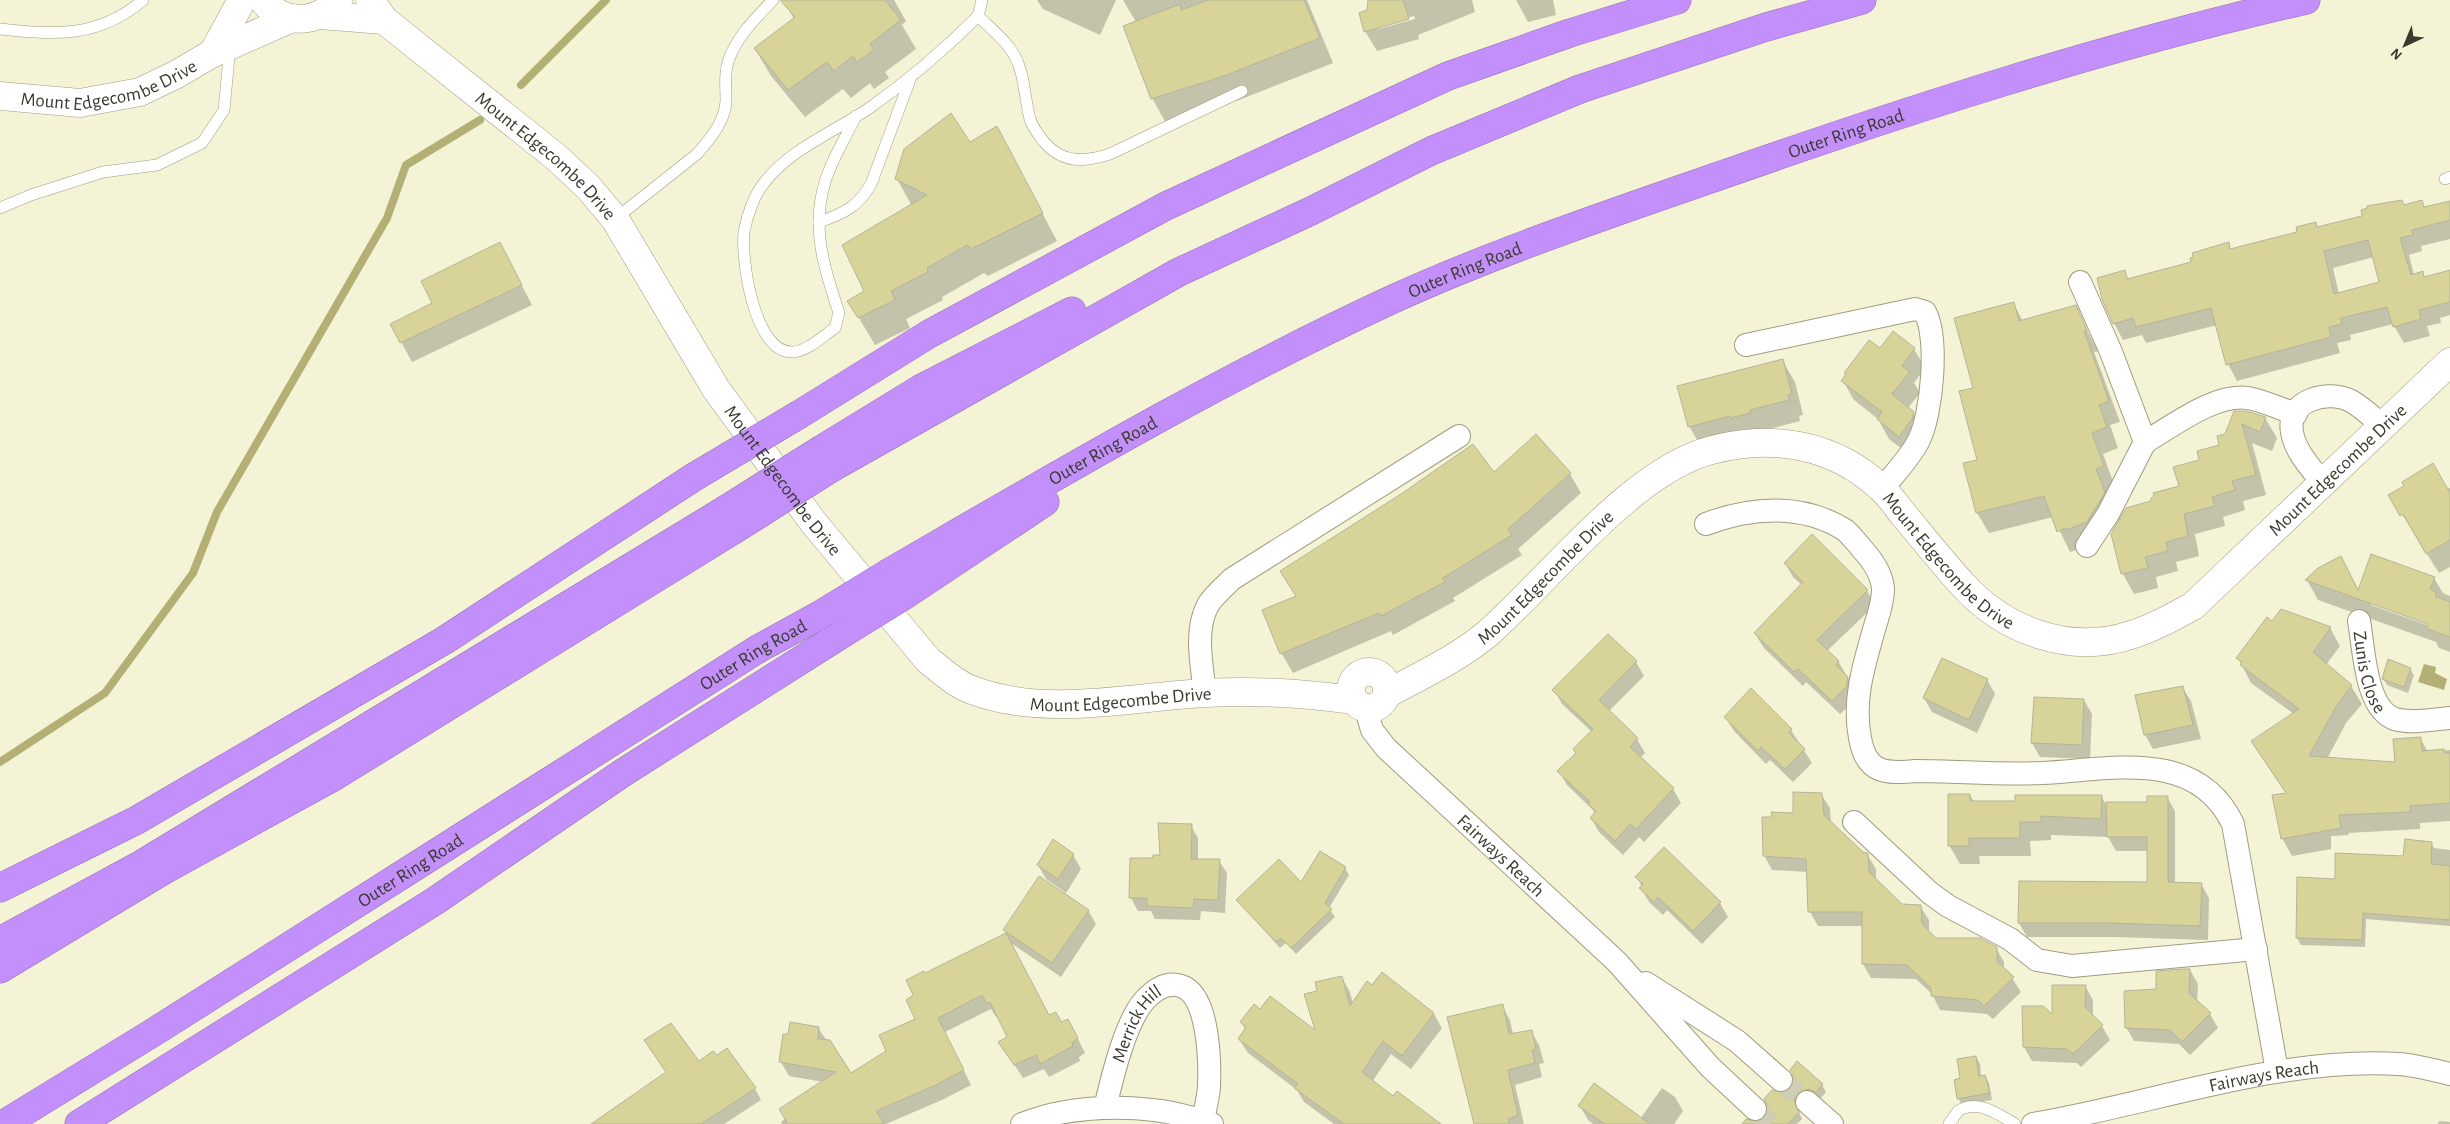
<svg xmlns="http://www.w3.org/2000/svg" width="2450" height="1124" font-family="'Alegreya Sans',sans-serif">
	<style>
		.water { fill: #b3af75 }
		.shadow { fill: #0003; fill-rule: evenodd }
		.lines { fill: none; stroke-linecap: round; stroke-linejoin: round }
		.stream { stroke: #b3af75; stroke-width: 8 }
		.building { fill: #d8d499; stroke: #b5b498; fill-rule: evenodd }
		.street-tunnel { stroke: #cfceb5; stroke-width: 22; stroke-dasharray: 22 11; stroke-linecap: butt }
		.lane-casing { stroke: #9e9d81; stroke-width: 12 }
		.street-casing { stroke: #9e9d81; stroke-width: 24 }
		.secondary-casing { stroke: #9e9d81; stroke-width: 29 }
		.highway-casing { stroke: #9371b4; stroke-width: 29 }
		.lane { stroke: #fff; stroke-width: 11 }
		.street { stroke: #fff; stroke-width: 22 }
		.secondary { stroke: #fff; stroke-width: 28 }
		.highway { stroke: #c38ffb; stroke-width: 28 }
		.highway-bridge-casing { stroke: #9371b4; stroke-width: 29; stroke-linecap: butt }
		.highway-bridge { stroke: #c38ffb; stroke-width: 28 }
		.labels { text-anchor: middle; stroke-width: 4.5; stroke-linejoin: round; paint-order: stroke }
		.street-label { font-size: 19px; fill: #3b3a2f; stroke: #f4f3d6 }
	</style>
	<rect width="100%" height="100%" fill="#f4f3d6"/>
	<path class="water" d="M2424,664L2436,667L2435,673L2447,679L2444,690L2418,682Z"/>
	<g class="shadow">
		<path d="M798,0H894L906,21L902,25L916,49L885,72L889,78L874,89L870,83L851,98L843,89L805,117L771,76L755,49L794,19L787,7Z"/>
		<path d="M1037,0H1116L1100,35L1043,9Z"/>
		<path d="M1123,0H1307L1333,63L1239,100L1166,123L1152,98L1136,22Z"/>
		<path d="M1369,0H1472L1475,12L1418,35L1419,39L1377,51L1365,31ZM1414,16L1415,19L1378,29V26Z"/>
		<path d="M1516,0H1553L1556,15L1528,22Z"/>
		<path d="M1012,156L1057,241L988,276L984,273L942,297L943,300L906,319L910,328L875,345L849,301L866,292L912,206L897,179Z"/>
		<path d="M2402,201L2405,206L2421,201L2425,208L2450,202V239L2421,246L2422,251L2409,255L2414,275L2422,273L2425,278L2450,271V315L2440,318L2441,323L2427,326L2430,336L2404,343L2393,324L2350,335L2351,340L2337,343L2340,353L2237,381L2228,364L2217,325L2146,343L2142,335L2123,340L2114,323L2124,272L2129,280L2193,263L2228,244L2231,250L2298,233L2315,223L2318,228L2363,217L2368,207ZM2374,257L2381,283L2339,294L2333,268Z"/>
		<path d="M500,244L532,305L412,362L392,325L434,303Z"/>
		<path d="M2013,303L2023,321L2075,307L2098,351L2094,352L2120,422L2110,425L2118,448L2103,454L2115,487L2107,489L2116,513L2098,543L2070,552L2053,517L1989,533L1977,513L1965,464L1979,461L1974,389Z"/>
		<path d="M1914,349L1925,368L1914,383L1920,393L1908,408L1913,412L1925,432L1910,455L1889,439L1878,419L1854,400L1843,381L1847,375L1845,373L1880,350Z"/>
		<path d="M1782,360L1795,382L1803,415L1799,416L1800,421L1701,447L1689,426Z"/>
		<path d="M2235,413L2265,418L2277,438L2272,451L2252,443L2266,495L2243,501L2245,510L2223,517L2225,526L2195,534L2199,556L2176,562L2178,571L2156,577L2158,588L2134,594L2123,574L2112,534L2153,502L2180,486L2201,461L2221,446Z"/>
		<path d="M1493,474H1570L1581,493L1518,549L1522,555L1453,598L1455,601L1393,635L1391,631L1293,673L1282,654L1264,611L1297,597L1281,571Z"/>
		<path d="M2450,488V567L2439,573L2390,495Z"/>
		<path d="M1812,536L1867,591L1875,605L1827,651L1838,661L1856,692L1854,701L1840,714L1806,682L1803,686L1764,648L1755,634L1802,585L1793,577L1785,563Z"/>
		<path d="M2352,578L2359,591L2434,578L2443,593L2450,596V652L2439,648L2436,642L2318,600L2307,580ZM2371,602L2434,625L2433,627L2371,605Z"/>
		<path d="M2272,623L2330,628L2340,646L2326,665L2351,686L2362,704L2346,723L2327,759L2396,763L2420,738L2428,752L2450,750V821L2420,823V829L2348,833L2349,835L2331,836V849L2292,856L2282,838L2287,794L2253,742L2294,714L2251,683L2238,658Z"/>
		<path d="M1636,662L1644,676L1609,711L1637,739L1645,753L1640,758L1673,789L1681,803L1644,842L1639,837L1623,855L1599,832L1591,818L1595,814L1593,810L1567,785L1559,771L1577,753L1592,732L1562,704L1554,690Z"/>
		<path d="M2410,669L2414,675L2408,693L2387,685L2383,679Z"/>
		<path d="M1987,680L1995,694L1977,733L1932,712L1924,698Z"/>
		<path d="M2182,687L2191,701L2201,739L2153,749L2145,735Z"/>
		<path d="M2084,700L2092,714L2090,759L2040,757L2032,743Z"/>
		<path d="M1725,717L1791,730L1812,763L1793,782L1770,760L1766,764L1734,731Z"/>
		<path d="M1821,794L1830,808L1831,823L1862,854H1867L1876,869V880L1902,905L1920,906L1929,920V932L1936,939L1996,948L2004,962V970L2012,978L2021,992L1993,1019L1987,1014L1940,1010L1932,994L1916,979L1871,978L1863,964V926H1818L1810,912L1808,872L1772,870L1764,855L1773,818L1794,814Z"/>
		<path d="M1970,795L1974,802H2016L2101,796L2108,808L2148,803L2167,797L2175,811V884H2201L2209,898L2208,940L2115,937H2027L2019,923L2021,882L2149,883L2148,851H2116L2108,837L2051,835V840L2030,841L2031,856H1979L1980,864H1960L1949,845Z"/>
		<path d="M1191,826L1198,838V860L1219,861L1227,873L1225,913L1201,911L1200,920L1155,919L1151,911H1138L1131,898L1153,859L1161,857Z"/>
		<path d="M1053,841L1073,855L1081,869L1066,893L1046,879L1038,865Z"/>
		<path d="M2432,844L2434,848L2450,850V926L2366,919L2365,947L2301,945L2297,938L2298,879L2337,880L2404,857Z"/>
		<path d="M1664,849L1720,903L1728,917L1702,944L1667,910L1663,915L1649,902L1641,888L1642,887L1637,877Z"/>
		<path d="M1320,852L1345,868L1349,875L1329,908L1335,917L1296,954L1286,943L1280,948L1238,901L1302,884Z"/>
		<path d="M1088,910L1096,924L1061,977L1011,943L1049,1016L1076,1035L1085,1053L1079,1057L1080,1061L1049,1077L1044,1069L1023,1078L1000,1043L1008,1038L998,1016L996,1017L991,1009L945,1032L971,1085L944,1099L886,1124H782L781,1122L823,1082L789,1076L781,1062L818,1028L851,1075L888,1051L916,1019L915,996L925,974L1007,935L1004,930Z"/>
		<path d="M2190,970L2198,984L2197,1002L2210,1014L2218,1028L2190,1055L2179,1044L2134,1041L2126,1027L2157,990Z"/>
		<path d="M1382,974L1434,1014L1442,1028L1411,1069L1391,1054L1372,1082L1393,1098L1439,1124H1334L1304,1102L1297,1090L1248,1053L1239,1039L1246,1030L1241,1022L1260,1011L1318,1033L1319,992L1342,978L1350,992L1353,1004Z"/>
		<path d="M2085,986L2093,1000V1016L2102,1026L2110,1040L2081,1067L2077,1063L2032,1061L2024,1047Z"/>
		<path d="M1502,1006L1510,1020L1513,1034L1531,1031L1539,1045L1544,1063L1539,1064L1542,1077L1515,1085L1524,1124H1475Z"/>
		<path d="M645,1040L755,1089L761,1100L724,1124H593L666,1073Z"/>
		<path d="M1976,1057L1980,1064L1981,1077L1985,1076L1989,1083L1992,1100L1962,1105L1958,1098L1962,1079Z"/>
		<path d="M1798,1063L1822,1085L1826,1092L1820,1099L1814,1095L1801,1100L1797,1107L1802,1119L1797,1124H1746L1759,1123L1766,1118L1785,1094L1792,1089Z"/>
		<path d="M1662,1088L1675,1097L1683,1111L1674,1124H1593L1588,1120L1580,1106L1640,1119Z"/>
		<path d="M2439,1121L2450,1122V1124H2438Z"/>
	</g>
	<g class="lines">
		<g class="stream">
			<path d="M521,85L606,0"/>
			<path d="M0,762L105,693L193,573L217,512L387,218L406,165L480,120"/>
		</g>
	</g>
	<g class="building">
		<path d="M780,0H885L901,20L870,44L874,50L857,62L853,56L834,71L827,62L788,90L754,48L795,17Z"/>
		<path d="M1208,0H1304L1320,38L1224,76L1151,99L1123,26L1180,4L1181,10Z"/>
		<path d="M1368,0H1403L1409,19L1364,32L1359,13L1367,10Z"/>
		<path d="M951,113L970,142L997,126L1043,213L971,249L967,245L927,268L928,272L891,291L895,300L858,318L847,301L864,291L842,245L927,195L895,179L904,149Z"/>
		<path d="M2402,200L2404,205L2422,200L2424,207L2450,201V220L2412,230L2413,235L2400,238L2411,275L2423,271L2424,277L2450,270V302L2419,310L2421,319L2393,327L2387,307L2341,318L2342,324L2329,327L2331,337L2226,365L2211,308L2136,327L2133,318L2113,324L2102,299L2097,278L2125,270L2127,279L2191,262L2190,258L2193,257L2192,253L2229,242L2230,249L2297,232L2296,227L2316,222L2317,227L2362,216L2361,210L2367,208V206ZM2368,240L2379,282L2334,294L2324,251Z"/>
		<path d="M500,242L522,285L400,343L390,324L432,303L421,281Z"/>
		<path d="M2014,302L2019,321L2076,305L2087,330L2084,331L2109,401L2099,405L2107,427L2092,433L2104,466L2096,469L2105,492L2087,522L2066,530L2065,528L2057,532L2044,496L1976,513L1963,463L1977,460L1959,391L1973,388L1954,318Z"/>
		<path d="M1893,331L1915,348L1902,366L1910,372L1892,394L1914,412L1912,419L1899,437L1877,419L1882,412L1841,381L1846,374L1844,373L1869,340L1880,348Z"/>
		<path d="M1783,359L1792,394L1788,395L1789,400L1750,410L1751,413L1731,418L1730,416L1688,427L1677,386Z"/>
		<path d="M2234,411H2246L2266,417L2260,432L2242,424L2256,475L2232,481L2235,490L2212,497L2215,506L2184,514L2188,536L2166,542L2168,551L2145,557L2148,568L2121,574L2111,534L2126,508L2151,501V498L2154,497L2153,493L2179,486L2173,467L2199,460L2197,451L2219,445L2217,436L2225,434Z"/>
		<path d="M1536,434L1571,473L1508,529L1512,535L1443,578L1445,582L1381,616L1379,613L1280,654L1262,610L1296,596L1280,571L1401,494L1473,444L1494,472Z"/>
		<path d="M2433,463L2450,493V540L2426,554L2403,514L2400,516L2388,495L2404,486L2402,482Z"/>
		<path d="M1812,534L1868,590L1817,640L1839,661L1836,665L1848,677L1847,686L1832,701L1798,669L1794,672L1754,633L1803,582L1784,563Z"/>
		<path d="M2371,554L2435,577L2430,589L2436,592L2435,596L2450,602V637L2426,628L2428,624L2305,580L2318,568L2341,556L2358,590Z"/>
		<path d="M2281,609L2331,627L2313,652L2352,685L2337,705L2309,756L2395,762L2393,739L2421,737L2422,751L2444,749V753H2450V803L2410,806L2411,812L2339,815L2341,828L2281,839L2272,795L2286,793L2251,741L2299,709L2240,665L2242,662L2236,658L2267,617L2272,621Z"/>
		<path d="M1608,634L1637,661L1599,700L1638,738L1630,747L1674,788L1636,829L1630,824L1615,841L1590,818L1596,811L1588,804L1590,802L1557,771L1576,753L1573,749L1593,729L1552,690Z"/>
		<path d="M1942,658L1988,679L1969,720L1923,698Z"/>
		<path d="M2388,659L2411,668L2404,687L2382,679Z"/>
		<path d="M2183,686L2193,725L2144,735L2135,695Z"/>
		<path d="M1751,688L1792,729L1789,733L1805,749L1785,769L1761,747L1758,751L1724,717Z"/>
		<path d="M2034,697L2084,699L2082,745L2031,743Z"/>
		<path d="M1793,792L1822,793L1824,815L1863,852L1868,853L1869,872L1902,904L1921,905L1922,924L1936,938H1980L1997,947V961L2014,977L1984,1006L1978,1000L1931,996V988L1907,965L1862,964V912H1808L1806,859L1763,856L1762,817H1772L1771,812L1793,813Z"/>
		<path d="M1948,794H1970V801H2015V795H2102L2101,819L2041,816V822H2020V838H1969V846H1948Z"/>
		<path d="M2147,796H2168V882L2202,883L2200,926L2107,923H2018L2019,881L2147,882V837H2107L2106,802H2147Z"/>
		<path d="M1158,823L1192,824L1191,859H1220L1218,900L1194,899L1193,908L1147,906V898H1129L1130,858H1152L1153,855H1160Z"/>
		<path d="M1053,839L1074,854L1058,879L1037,865Z"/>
		<path d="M2405,839L2432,842L2431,864L2450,866V920L2363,913L2362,940L2296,938L2297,877L2335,879V853L2403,856Z"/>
		<path d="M1664,847L1721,902L1693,931L1658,897L1654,902L1639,888L1643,884L1635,877Z"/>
		<path d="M1320,851L1346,867L1325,903L1332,909L1291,948L1281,938L1276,942L1236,900L1279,859L1301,882Z"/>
		<path d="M1039,876L1089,910L1052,963L1003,930Z"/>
		<path d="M1006,933L1049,1015L1056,1012L1061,1022L1068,1019L1078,1038L1072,1043L1073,1046L1040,1064L1036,1055L1014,1065L998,1042L1007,1037L990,1002L987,1004L982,995L938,1018L964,1070L936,1085L876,1111L884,1124H788L779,1109L836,1072L779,1062L783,1034H788L790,1022L819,1027L818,1039L830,1040L851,1073L886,1051L879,1035L915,1019L906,1000L913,995L906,980L924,971L925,973Z"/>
		<path d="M2183,969H2190L2189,993L2211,1013L2182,1042L2170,1030L2125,1028L2124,991L2156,989V971Z"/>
		<path d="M1382,972L1434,1013L1402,1056L1383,1041L1362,1072L1393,1096L1397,1091L1441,1124H1344L1294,1088L1298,1084L1238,1039L1246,1027L1240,1022L1254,1004L1260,1009L1270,996L1315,1030L1304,994L1317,991L1315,982L1342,976L1350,1006L1367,981L1372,985Z"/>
		<path d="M2052,985H2086L2085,1007L2103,1025L2073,1054L2067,1049L2023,1047L2022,1006H2043L2052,1014Z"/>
		<path d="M1503,1004L1509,1034L1532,1030L1536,1049L1532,1050L1535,1063L1508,1070L1518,1115L1508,1119L1510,1124H1474L1447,1017Z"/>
		<path d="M671,1023L699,1061L713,1051L717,1055L727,1048L756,1088L701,1124H591L666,1072L644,1040Z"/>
		<path d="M1976,1056L1979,1076L1985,1075L1990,1093L1957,1099L1954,1080L1960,1078L1957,1059Z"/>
		<path d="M1797,1061L1823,1084L1816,1092L1809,1089L1798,1093L1794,1100L1799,1112L1788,1124H1742L1746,1119L1758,1122L1765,1118L1768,1106L1764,1099L1772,1090L1785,1093L1791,1088L1794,1076L1790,1070Z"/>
		<path d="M1594,1083L1650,1124H1605L1578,1106Z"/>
	</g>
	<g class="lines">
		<g class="street-tunnel">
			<path d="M1781,1080L1807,1102"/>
			<path d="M1755,1109L1770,1124"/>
		</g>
		<g class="lane-casing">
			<g id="lane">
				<path d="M978,16C992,30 1011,44 1018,63C1025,80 1025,101 1030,119C1032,127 1039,135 1044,142C1063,164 1085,162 1110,154L1242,91"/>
				<path d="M978,16L982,0"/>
				<path d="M0,29C55,35 99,38 143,0"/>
				<path d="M856,116C844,141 827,167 822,194C813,235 826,274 839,313L835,328C823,336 808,351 793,352C754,354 741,259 744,232C747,216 754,195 764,183C790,149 834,132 868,109C908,81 944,50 978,16"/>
				<path d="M2445,179L2450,177"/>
				<path d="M0,208L31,195L103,172L157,165L202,143L224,110L230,47"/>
				<path d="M615,219L697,154C710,139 725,122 726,101C726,86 724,73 729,59C738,35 756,18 773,0"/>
				<path d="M819,222C843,214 859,206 871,184L911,77"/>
				<path d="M1949,1124L1958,1111C1978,1099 1998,1114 2015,1124"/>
			</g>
		</g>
		<g class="street-casing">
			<g id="street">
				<path d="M2080,282L2111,352L2145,442L2108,514L2087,546"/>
				<path d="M1746,345L1915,309L1925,312C1939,338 1932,414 1919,440C1910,458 1895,473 1882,489"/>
				<path d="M2145,442C2173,426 2215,393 2248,398C2264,401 2281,409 2296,414"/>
				<path d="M2322,482C2310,467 2295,451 2292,432C2286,400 2328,389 2351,401C2362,407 2372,417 2382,425"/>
				<path d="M1706,524C1751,507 1802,503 1845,530C1851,535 1857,543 1863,550C1873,561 1882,574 1883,589C1883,605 1877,618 1873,633C1863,668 1853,701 1860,738C1866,773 1885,774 1916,771C1957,771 2000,775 2042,773C2110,770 2196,747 2233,824L2277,1071"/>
				<path id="s1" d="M2359,621C2364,648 2365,709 2395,719C2411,724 2434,719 2450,718"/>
				<path d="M1205,693C1202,666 1194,630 1208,605C1214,595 1224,587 1232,579L1459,436"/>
				<path id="s2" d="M1366,709L1372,730L1386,748L1617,962L1710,1067L1755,1109"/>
				<path d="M1854,822L1930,893L1948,906L2010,939L2037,960L2072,966L2256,949"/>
				<path d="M1646,983L1737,1041L1781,1080"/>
				<path d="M1807,1102L1832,1124"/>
				<path id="s3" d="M1105,1108C1112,1078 1125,1023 1144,1001C1154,990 1166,981 1181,986C1209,995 1210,1061 1209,1087C1208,1098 1205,1110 1203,1121"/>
				<path d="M1022,1124C1034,1120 1046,1115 1059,1113C1108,1104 1164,1106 1212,1124"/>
				<path id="s4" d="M2033,1124C2153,1104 2275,1057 2398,1064C2415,1065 2433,1070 2450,1074"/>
			</g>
		</g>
		<g class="secondary-casing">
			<g id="secondary">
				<path d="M263,0C283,26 318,24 338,0"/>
				<path id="s5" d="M370,0L384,20L556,157L588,187L615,219L716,389L813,522L928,660C941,670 955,684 972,690C1047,718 1128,697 1205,693C1256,690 1303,693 1353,700"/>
				<path d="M320,15L384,20"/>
				<path d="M213,53L242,0"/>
				<path id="s6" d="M0,96L80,103L140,92L177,74L213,53L292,18"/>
				<circle cx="1369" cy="690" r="18"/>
				<path id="s7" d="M1387,694C1421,675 1457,659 1487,634C1549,580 1632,470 1712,450C1773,434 1834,444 1881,488C1889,495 1896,505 1903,514C1923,538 1942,562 1963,585C2005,631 2070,655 2131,635C2153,628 2173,617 2193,606L2450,362"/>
			</g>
		</g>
		<g class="highway-casing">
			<g id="highway">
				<path d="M800,414L929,334L1166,206L1448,76L1570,33L1677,0"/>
				<path d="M822,449L920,389L1072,311"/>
				<path d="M833,467L1179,272L1311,211L1431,151L1580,89L1763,28L1862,0"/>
				<path id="s8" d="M890,572C1054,477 1218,380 1391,300C1496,252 1607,215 1716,177C1910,109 2106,46 2306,0"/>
				<path d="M905,595L1045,502"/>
				<path d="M0,888L137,820L445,640L694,477"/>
				<path d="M0,941L142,864L725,510"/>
				<path d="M0,969L164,870L335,776L732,531"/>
				<path id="s9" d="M4,1124L154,1032L758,649L818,616"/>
				<path d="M79,1124L435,901L624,772L842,634"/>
			</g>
		</g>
		<use href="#lane" class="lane"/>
		<use href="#street" class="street"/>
		<use href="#secondary" class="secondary"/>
		<use href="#highway" class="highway"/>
		<g class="highway-bridge-casing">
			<g id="highway-bridge">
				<path d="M694,477L800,414"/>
				<path d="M725,510L822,449"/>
				<path d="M732,531L833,467"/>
				<path d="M818,616L890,572"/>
				<path d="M842,634L905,595"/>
			</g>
		</g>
		<use href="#highway-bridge" class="highway-bridge"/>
	</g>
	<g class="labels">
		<g class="street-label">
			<text dy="7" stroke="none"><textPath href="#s6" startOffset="112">Mount Edgecombe Drive</textPath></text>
			<text dy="7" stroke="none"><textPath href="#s8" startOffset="1055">Outer Ring Road</textPath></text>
			<text dy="7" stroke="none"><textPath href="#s5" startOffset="236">Mount Edgecombe Drive</textPath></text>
			<text dy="7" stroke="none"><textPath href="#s8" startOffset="650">Outer Ring Road</textPath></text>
			<text dy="7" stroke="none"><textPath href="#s8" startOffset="245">Outer Ring Road</textPath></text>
			<text dy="7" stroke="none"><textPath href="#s7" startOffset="1171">Mount Edgecombe Drive</textPath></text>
			<text dy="7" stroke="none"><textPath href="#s5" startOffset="641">Mount Edgecombe Drive</textPath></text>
			<text dy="7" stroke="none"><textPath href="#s7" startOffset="691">Mount Edgecombe Drive</textPath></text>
			<text dy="7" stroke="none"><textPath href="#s7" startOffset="198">Mount Edgecombe Drive</textPath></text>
			<text dy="7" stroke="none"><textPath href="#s9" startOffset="884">Outer Ring Road</textPath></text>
			<text dy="7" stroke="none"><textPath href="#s1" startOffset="52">Zunis Close</textPath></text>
			<text dy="7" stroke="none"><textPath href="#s5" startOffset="1076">Mount Edgecombe Drive</textPath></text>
			<text dy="7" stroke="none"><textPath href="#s2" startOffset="202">Fairways Reach</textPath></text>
			<text dy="7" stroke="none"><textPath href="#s9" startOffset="479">Outer Ring Road</textPath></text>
			<text dy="7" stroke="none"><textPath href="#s3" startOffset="91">Merrick Hill</textPath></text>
			<text dy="7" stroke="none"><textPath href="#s4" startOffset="236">Fairways Reach</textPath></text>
		</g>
	</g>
	<g transform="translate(2405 45) rotate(224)" stroke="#f4f3d6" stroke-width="4" paint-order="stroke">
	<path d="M0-4L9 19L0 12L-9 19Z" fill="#3b3a2f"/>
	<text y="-8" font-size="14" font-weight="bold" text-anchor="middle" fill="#3b3a2f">N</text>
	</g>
</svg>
